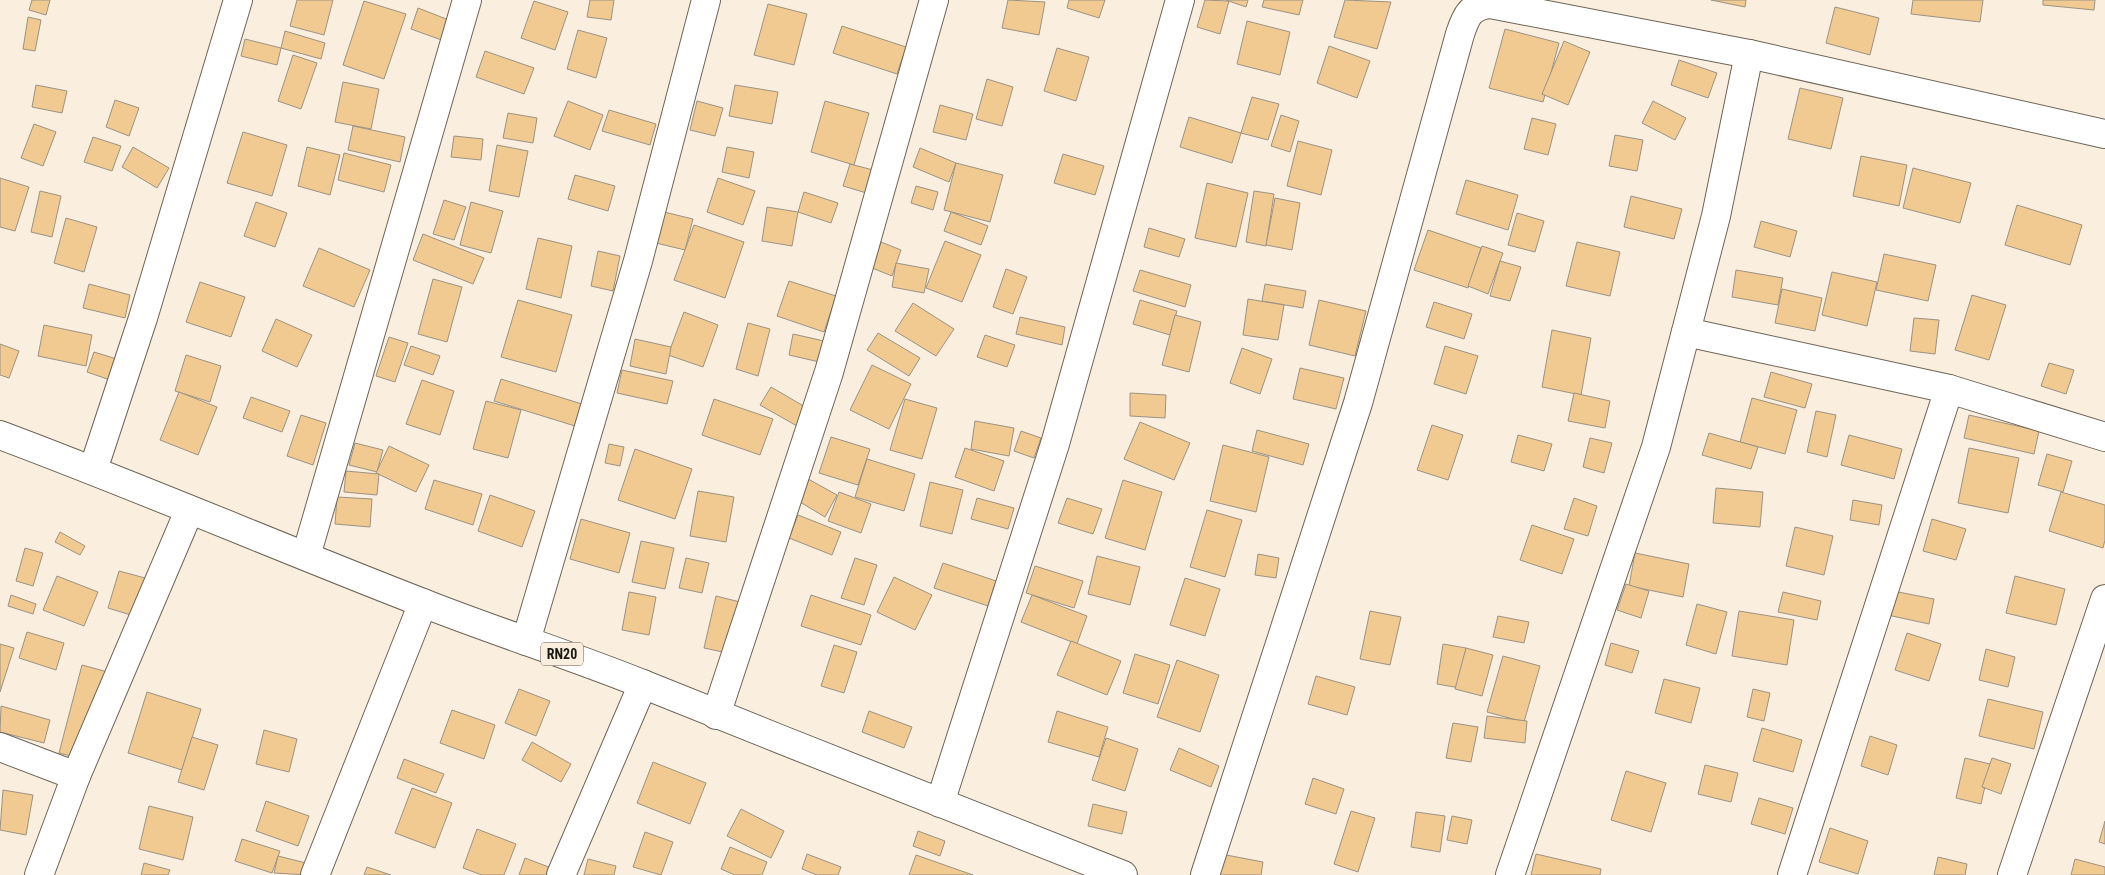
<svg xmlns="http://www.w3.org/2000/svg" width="2105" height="875" font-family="'Roboto Condensed',sans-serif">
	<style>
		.building { fill: #f0ca91; stroke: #9c9283 }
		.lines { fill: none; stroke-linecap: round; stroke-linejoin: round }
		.street-casing { stroke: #6e6557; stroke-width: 30 }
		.primary-casing { stroke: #6e6557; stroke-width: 30 }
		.street { stroke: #fff; stroke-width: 28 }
		.primary { stroke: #fff; stroke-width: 28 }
		.labels { text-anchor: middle; stroke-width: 4; stroke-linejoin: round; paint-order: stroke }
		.shield { fill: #faefdf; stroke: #5f5850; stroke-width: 1 }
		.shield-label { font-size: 14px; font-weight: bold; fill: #1c1813 }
	</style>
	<rect width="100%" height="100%" fill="#faefdf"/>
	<g class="building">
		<path d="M32,0H50L46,15L29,10Z"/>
		<path d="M297,0H333L324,35L290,26Z"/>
		<path d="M590,0H614L611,20L587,17Z"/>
		<path d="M1008,0L1045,2L1039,35L1002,28Z"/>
		<path d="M1069,0H1105L1099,18L1067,8Z"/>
		<path d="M1205,0L1229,1L1220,34L1197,27Z"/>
		<path d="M1226,0H1248L1246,7Z"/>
		<path d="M1264,0H1303L1299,15L1262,7Z"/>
		<path d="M1345,0L1391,2L1377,49L1334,37Z"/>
		<path d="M1711,0H1746L1745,7Z"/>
		<path d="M1913,0H1983L1980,22L1911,14Z"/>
		<path d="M2043,0H2095L2094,10L2043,5Z"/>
		<path d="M364,1L406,14L384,79L343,65Z"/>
		<path d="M534,1L568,12L555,50L521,38Z"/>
		<path d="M768,4L807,14L794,65L754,55Z"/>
		<path d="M1835,7L1879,18L1870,55L1826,43Z"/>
		<path d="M418,8L454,22L447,42L411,29Z"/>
		<path d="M28,17L41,20L35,51L23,49Z"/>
		<path d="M1247,21L1290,32L1280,75L1237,64Z"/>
		<path d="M842,26L906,47L897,74L833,53Z"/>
		<path d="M1505,29L1559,43L1543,102L1489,88Z"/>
		<path d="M578,30L607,38L596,78L567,69Z"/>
		<path d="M285,31L325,43L321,59L281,48Z"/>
		<path d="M245,39L281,48L277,65L241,56Z"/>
		<path d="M1564,41L1590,52L1568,105L1542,94Z"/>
		<path d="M1329,46L1370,61L1357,98L1317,83Z"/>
		<path d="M1057,48L1089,57L1076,101L1044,91Z"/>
		<path d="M485,51L534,68L524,94L476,77Z"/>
		<path d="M293,55L317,63L301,109L278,101Z"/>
		<path d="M1679,60L1717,73L1708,98L1671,85Z"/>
		<path d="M987,79L1013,87L1002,126L976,119Z"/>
		<path d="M343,82L379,89L371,129L335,122Z"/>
		<path d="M36,85L67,91L62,113L32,107Z"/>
		<path d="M735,85L778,92L772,124L729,116Z"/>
		<path d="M1800,88L1843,98L1831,149L1788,139Z"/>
		<path d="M1252,97L1279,104L1268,140L1241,133Z"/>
		<path d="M115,100L139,108L129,136L106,127Z"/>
		<path d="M568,101L603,115L590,150L554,136Z"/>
		<path d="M697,101L723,108L715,136L690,130Z"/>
		<path d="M825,101L869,113L854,165L811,152Z"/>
		<path d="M1653,101L1686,118L1675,140L1642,123Z"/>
		<path d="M940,105L973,114L966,140L933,132Z"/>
		<path d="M609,110L656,124L650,145L602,131Z"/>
		<path d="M508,113L537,118L533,143L503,138Z"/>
		<path d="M1281,115L1299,121L1290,152L1271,146Z"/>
		<path d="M1189,117L1241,133L1232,163L1180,147Z"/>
		<path d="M1532,118L1556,124L1548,155L1524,149Z"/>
		<path d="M34,124L56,132L43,166L21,158Z"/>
		<path d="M353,126L405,137L400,162L348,150Z"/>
		<path d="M243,132L287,145L272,196L227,183Z"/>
		<path d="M1615,135L1643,140L1637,171L1609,166Z"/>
		<path d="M454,136L483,139L481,160L451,157Z"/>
		<path d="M93,137L121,146L112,171L84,162Z"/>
		<path d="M1298,141L1332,150L1321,195L1287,186Z"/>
		<path d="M497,145L528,151L519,197L489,191Z"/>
		<path d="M133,147L169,168L157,188L122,167Z"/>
		<path d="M307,147L340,155L330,195L298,186Z"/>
		<path d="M727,147L754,152L749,178L722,172Z"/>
		<path d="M920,148L956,163L949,182L913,167Z"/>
		<path d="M344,153L391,165L384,192L338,180Z"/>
		<path d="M1063,154L1104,166L1095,195L1054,183Z"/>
		<path d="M1861,156L1907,165L1899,206L1853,196Z"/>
		<path d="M956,163L1003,175L990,222L944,210Z"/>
		<path d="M850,164L877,171L870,194L843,186Z"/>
		<path d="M1913,168L1971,183L1960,223L1903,208Z"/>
		<path d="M575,175L615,186L608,211L568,199Z"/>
		<path d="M0,178L29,187L15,231L0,227Z"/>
		<path d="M718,178L755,191L743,225L707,212Z"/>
		<path d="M1466,180L1518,195L1508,230L1456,214Z"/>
		<path d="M1207,183L1248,193L1236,247L1195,238Z"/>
		<path d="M916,186L938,192L933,210L911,203Z"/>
		<path d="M40,191L61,196L52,237L31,232Z"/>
		<path d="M1254,191L1274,194L1266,246L1246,242Z"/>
		<path d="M804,192L838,203L831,223L798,212Z"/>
		<path d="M1631,196L1682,209L1674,239L1624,227Z"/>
		<path d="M1275,198L1300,203L1292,250L1266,245Z"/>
		<path d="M444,200L466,207L454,240L433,234Z"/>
		<path d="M256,202L287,213L275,247L244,236Z"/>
		<path d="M471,202L503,211L491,253L460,245Z"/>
		<path d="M2017,205L2082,225L2070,265L2005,245Z"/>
		<path d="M767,207L798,212L792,246L762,241Z"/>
		<path d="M664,212L693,219L685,250L656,243Z"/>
		<path d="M951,212L988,226L981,245L944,231Z"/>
		<path d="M1517,213L1544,221L1535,252L1508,245Z"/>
		<path d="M66,218L97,227L84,272L54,263Z"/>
		<path d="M1761,221L1797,231L1790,257L1754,247Z"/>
		<path d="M694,225L744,242L725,298L674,280Z"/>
		<path d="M1149,228L1185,239L1179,257L1144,247Z"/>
		<path d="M1428,230L1481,248L1468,288L1414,270Z"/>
		<path d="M423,234L484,258L473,284L413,260Z"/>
		<path d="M538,238L572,246L561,298L526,289Z"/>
		<path d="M945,241L981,255L962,302L926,288Z"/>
		<path d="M881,242L901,250L892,276L872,268Z"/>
		<path d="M1577,242L1620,252L1610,296L1566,286Z"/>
		<path d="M1482,246L1503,253L1488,294L1468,286Z"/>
		<path d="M319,248L370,270L354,307L303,286Z"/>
		<path d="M598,251L620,256L613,291L591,286Z"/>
		<path d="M1884,254L1936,265L1928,301L1876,290Z"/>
		<path d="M1500,261L1521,267L1510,301L1490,296Z"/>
		<path d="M896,263L929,269L924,293L892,287Z"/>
		<path d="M1006,269L1027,277L1013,314L993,307Z"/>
		<path d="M1140,270L1191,285L1185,307L1133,291Z"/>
		<path d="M1736,270L1783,278L1778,305L1732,297Z"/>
		<path d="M1832,272L1877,282L1867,326L1822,315Z"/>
		<path d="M433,279L462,287L447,342L418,334Z"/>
		<path d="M789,281L836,296L824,332L777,316Z"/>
		<path d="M200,282L245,297L231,337L186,322Z"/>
		<path d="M89,284L130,295L125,318L83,308Z"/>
		<path d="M1265,284L1306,291L1303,308L1262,301Z"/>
		<path d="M1782,289L1822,298L1815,331L1775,323Z"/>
		<path d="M1972,295L2006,305L1989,360L1955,350Z"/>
		<path d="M1248,299L1284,305L1278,340L1243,335Z"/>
		<path d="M518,300L572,315L556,372L501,357Z"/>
		<path d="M1140,300L1177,311L1170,335L1133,324Z"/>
		<path d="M1319,300L1366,311L1355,356L1309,345Z"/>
		<path d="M1434,302L1472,314L1464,339L1426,327Z"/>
		<path d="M913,303L954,329L936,356L895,331Z"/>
		<path d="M684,312L718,325L703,367L668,355Z"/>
		<path d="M1175,315L1201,322L1189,372L1162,365Z"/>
		<path d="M1020,317L1065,327L1062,345L1016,334Z"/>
		<path d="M1914,318L1939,320L1935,354L1910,351Z"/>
		<path d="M276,319L312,335L297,367L262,351Z"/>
		<path d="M748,323L770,329L758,376L736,369Z"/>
		<path d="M44,325L92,335L86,366L38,356Z"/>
		<path d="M1552,330L1591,338L1581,395L1542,387Z"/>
		<path d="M878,333L920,358L909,376L867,350Z"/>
		<path d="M793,334L833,343L828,364L789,355Z"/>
		<path d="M985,335L1015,345L1007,367L977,357Z"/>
		<path d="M389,337L408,343L395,382L376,376Z"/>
		<path d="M635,339L671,347L666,374L630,366Z"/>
		<path d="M0,344L19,351L9,378L0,375Z"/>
		<path d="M411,346L440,356L433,375L404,365Z"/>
		<path d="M1445,346L1478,356L1466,394L1434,384Z"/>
		<path d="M1242,348L1272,359L1260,394L1230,383Z"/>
		<path d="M94,352L120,360L113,381L87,372Z"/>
		<path d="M186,355L221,366L210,402L175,391Z"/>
		<path d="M2049,363L2074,370L2066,394L2041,386Z"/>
		<path d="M872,365L911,384L889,429L850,410Z"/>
		<path d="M1300,368L1344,378L1336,409L1293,399Z"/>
		<path d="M622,370L673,381L667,404L617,393Z"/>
		<path d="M1771,372L1812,384L1805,408L1764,397Z"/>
		<path d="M501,379L582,404L575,426L494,401Z"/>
		<path d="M422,380L454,391L440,435L406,424Z"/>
		<path d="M771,387L807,408L797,426L760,405Z"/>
		<path d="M179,392L217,407L198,455L160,440Z"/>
		<path d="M1130,393L1166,395L1165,418L1130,416Z"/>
		<path d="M1574,393L1610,401L1605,428L1568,421Z"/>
		<path d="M251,397L290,411L282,432L243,418Z"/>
		<path d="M1752,398L1797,410L1785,454L1740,442Z"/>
		<path d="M714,399L773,419L760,455L702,435Z"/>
		<path d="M905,399L937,408L922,459L890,450Z"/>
		<path d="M486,401L521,410L508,458L473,449Z"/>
		<path d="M1816,411L1836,415L1827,457L1807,452Z"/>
		<path d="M301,415L326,423L313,465L287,456Z"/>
		<path d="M1969,415L2039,431L2034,454L1964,438Z"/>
		<path d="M975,421L1014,428L1009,456L971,449Z"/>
		<path d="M1140,422L1190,443L1174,480L1124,459Z"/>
		<path d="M1432,425L1463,435L1448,480L1417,470Z"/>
		<path d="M1257,430L1309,444L1303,465L1252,451Z"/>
		<path d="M1021,431L1041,438L1034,458L1014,451Z"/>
		<path d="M1709,433L1758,447L1751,469L1702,455Z"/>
		<path d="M1518,435L1552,444L1544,471L1511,462Z"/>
		<path d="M1849,435L1902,449L1894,479L1841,465Z"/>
		<path d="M831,437L870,449L858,485L819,473Z"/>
		<path d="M1590,438L1612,443L1604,473L1583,467Z"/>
		<path d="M355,443L383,450L377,472L349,465Z"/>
		<path d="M609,444L624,447L620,466L605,463Z"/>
		<path d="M1223,445L1269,457L1256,512L1210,501Z"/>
		<path d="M389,446L429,465L416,492L376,473Z"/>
		<path d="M965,448L1004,461L994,491L955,477Z"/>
		<path d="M1969,448L2019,458L2008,513L1958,503Z"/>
		<path d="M635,449L692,469L675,519L618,500Z"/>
		<path d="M2047,454L2072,461L2063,492L2038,485Z"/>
		<path d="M867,459L915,474L904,511L855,497Z"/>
		<path d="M346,471L379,474L377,495L344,492Z"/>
		<path d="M801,475L837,495L825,517L790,496Z"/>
		<path d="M434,480L482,494L473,525L425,509Z"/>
		<path d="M1123,480L1162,492L1145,550L1105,538Z"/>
		<path d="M930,482L963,490L952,534L920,526Z"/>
		<path d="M1716,488L1763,492L1760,527L1713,523Z"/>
		<path d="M698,491L734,497L726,542L690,536Z"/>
		<path d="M839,492L871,504L861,533L828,521Z"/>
		<path d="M2061,492L2105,505V540L2103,548L2049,531Z"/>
		<path d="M490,495L535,511L522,547L478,531Z"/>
		<path d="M337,497L372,499L370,527L335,524Z"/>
		<path d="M977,498L1014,508L1008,529L971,519Z"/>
		<path d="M1067,498L1102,509L1093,534L1058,523Z"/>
		<path d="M1574,498L1597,506L1588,536L1564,529Z"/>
		<path d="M1853,500L1882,505L1879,525L1850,520Z"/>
		<path d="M1207,510L1242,520L1225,577L1190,567Z"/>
		<path d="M798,515L841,532L832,555L789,538Z"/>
		<path d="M581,519L630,533L619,573L570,559Z"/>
		<path d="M1932,519L1966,529L1956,560L1923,551Z"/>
		<path d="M1532,525L1574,539L1562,574L1520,560Z"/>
		<path d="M1795,527L1833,536L1824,575L1786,566Z"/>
		<path d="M60,532L85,546L80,555L55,542Z"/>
		<path d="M641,541L674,548L665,589L632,582Z"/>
		<path d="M25,548L43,553L33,586L16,581Z"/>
		<path d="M1635,553L1689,564L1683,597L1629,586Z"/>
		<path d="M1258,554L1279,558L1276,578L1255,575Z"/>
		<path d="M1097,556L1140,567L1130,605L1088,594Z"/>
		<path d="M686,558L709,563L702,593L679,588Z"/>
		<path d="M855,558L877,565L864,605L841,598Z"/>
		<path d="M943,563L996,581L988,606L934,588Z"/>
		<path d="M1035,566L1083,581L1074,608L1026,593Z"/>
		<path d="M119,571L145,578L134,616L108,608Z"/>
		<path d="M57,576L98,592L84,626L43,610Z"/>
		<path d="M2015,576L2065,589L2056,625L2006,613Z"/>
		<path d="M894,577L932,595L915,630L877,612Z"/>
		<path d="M1185,578L1220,589L1205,636L1170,625Z"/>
		<path d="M1626,584L1649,591L1641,618L1617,610Z"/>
		<path d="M1888,590L1934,599L1929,624L1883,614Z"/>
		<path d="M629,592L656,597L649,635L622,630Z"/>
		<path d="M1783,592L1821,601L1817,620L1778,612Z"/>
		<path d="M11,595L36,604L33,614L8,606Z"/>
		<path d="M811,595L871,615L861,645L801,626Z"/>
		<path d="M1032,595L1087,616L1077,644L1021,622Z"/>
		<path d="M716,596L744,603L732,654L704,648Z"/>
		<path d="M1697,604L1727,612L1716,654L1686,645Z"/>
		<path d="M1370,611L1401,617L1390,665L1360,659Z"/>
		<path d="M1739,611L1794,620L1787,665L1732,656Z"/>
		<path d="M1498,616L1529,622L1524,643L1493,637Z"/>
		<path d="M27,632L64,643L56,670L19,658Z"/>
		<path d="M1907,633L1941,644L1929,681L1895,670Z"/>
		<path d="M1071,641L1121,661L1107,695L1057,675Z"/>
		<path d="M1611,643L1639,651L1632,673L1605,665Z"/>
		<path d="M0,644L14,648L0,692Z"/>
		<path d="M1443,644L1466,648L1460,688L1437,684Z"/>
		<path d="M834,645L857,652L844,693L821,686Z"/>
		<path d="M1466,648L1493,655L1482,696L1455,689Z"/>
		<path d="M1986,649L2015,657L2008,687L1979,680Z"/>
		<path d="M1135,654L1170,665L1158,704L1123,693Z"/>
		<path d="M1503,656L1540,666L1524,722L1487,712Z"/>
		<path d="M1177,660L1219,675L1200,732L1157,717Z"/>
		<path d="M82,665L115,674L91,761L59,753Z"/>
		<path d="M1316,676L1355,687L1347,715L1308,704Z"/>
		<path d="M1664,679L1700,688L1691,723L1655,713Z"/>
		<path d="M519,689L550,701L536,736L505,723Z"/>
		<path d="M1753,689L1770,693L1764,721L1747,717Z"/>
		<path d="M147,692L201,709L182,770L128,753Z"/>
		<path d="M1988,699L2043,712L2034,749L1979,736Z"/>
		<path d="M1,706L50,720L44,743L0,732Z"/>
		<path d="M452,710L495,725L484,759L440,743Z"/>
		<path d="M869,711L912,727L904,748L862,732Z"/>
		<path d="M1057,711L1108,727L1099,757L1048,742Z"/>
		<path d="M1487,716L1527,721L1525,743L1484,738Z"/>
		<path d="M1453,723L1478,727L1471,762L1446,758Z"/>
		<path d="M1762,728L1802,740L1793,772L1753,761Z"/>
		<path d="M264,730L297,739L289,772L256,764Z"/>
		<path d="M1870,736L1897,745L1888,775L1861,766Z"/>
		<path d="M192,737L218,745L204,790L178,782Z"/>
		<path d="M1106,738L1138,749L1125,791L1092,780Z"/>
		<path d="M532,742L571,764L561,782L522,760Z"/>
		<path d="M1179,748L1219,766L1211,787L1170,770Z"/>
		<path d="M1965,758L1990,764L1981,804L1956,798Z"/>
		<path d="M1992,758L2011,764L2001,794L1982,787Z"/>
		<path d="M404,759L444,774L436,793L397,778Z"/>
		<path d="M653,762L706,783L690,824L637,803Z"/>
		<path d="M1705,765L1738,773L1731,802L1698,794Z"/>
		<path d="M1626,771L1666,783L1651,832L1611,820Z"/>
		<path d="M1313,778L1344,789L1336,814L1305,804Z"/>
		<path d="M412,788L452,803L435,848L395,833Z"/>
		<path d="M3,790L33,795L26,835L0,830Z"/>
		<path d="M1759,798L1793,808L1785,834L1751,824Z"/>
		<path d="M266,801L309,816L298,846L256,831Z"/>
		<path d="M1093,804L1127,812L1122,834L1088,826Z"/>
		<path d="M149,806L193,817L183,860L139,849Z"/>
		<path d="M741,809L784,831L771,858L727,836Z"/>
		<path d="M1351,811L1375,818L1358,872L1334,864Z"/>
		<path d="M1416,812L1445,816L1440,852L1411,847Z"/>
		<path d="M1452,816L1472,820L1467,844L1447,840Z"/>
		<path d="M2105,821V844L2099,842Z"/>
		<path d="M1830,828L1868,841L1858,874L1819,862Z"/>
		<path d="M477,829L516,844L504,875H482L463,868Z"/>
		<path d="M918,831L945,841L940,856L913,846Z"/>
		<path d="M645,832L673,842L661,875L633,867Z"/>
		<path d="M242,839L280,851L272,873L235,861Z"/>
		<path d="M730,847L767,862L762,875H735L721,869Z"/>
		<path d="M807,854L841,867L838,875H817L802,869Z"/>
		<path d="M1221,854L1263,862L1261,875H1217Z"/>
		<path d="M1536,854L1601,869L1600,875H1531Z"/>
		<path d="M916,855L973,875H909Z"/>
		<path d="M278,856L310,864L308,875L274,873Z"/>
		<path d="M1938,857L1967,864L1965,875H1934Z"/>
		<path d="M525,858L554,869L552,875H519Z"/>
		<path d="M588,859L616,866L614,875H584Z"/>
		<path d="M2075,859L2105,867V875H2071Z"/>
		<path d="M144,863L170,870L168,875H141Z"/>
		<path d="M367,867L391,875H364Z"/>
	</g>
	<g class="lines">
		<g class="street-casing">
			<g id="street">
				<path d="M1686,332L1949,389"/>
				<path d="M93,470L143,318L238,0"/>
				<path d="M306,556L467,0"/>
				<path d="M526,641L638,261L706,0"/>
				<path d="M716,715L829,372L934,0"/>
				<path d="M0,747L76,776L39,875"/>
				<path d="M76,776L189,511"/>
				<path d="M940,803L1055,444L1180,0"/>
				<path d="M315,875L423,603"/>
				<path d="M561,875L643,684"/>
				<path d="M1205,875L1358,403L1460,34C1466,16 1470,6 1490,4L1749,54L2105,134"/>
				<path d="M1510,875L1656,447L1716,216L1749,54"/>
				<path d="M1792,875L1949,389L2105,437"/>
				<path d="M2012,875L2105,599"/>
			</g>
		</g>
		<g class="primary-casing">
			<path id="primary" d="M0,435C142,488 281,548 423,603C496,632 571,655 645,685C804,749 963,812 1123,875"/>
		</g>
		<use href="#street" class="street"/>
		<use href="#primary" class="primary"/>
	</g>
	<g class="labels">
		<rect class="shield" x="541" y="642.5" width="42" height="23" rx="4"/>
		<g class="shield-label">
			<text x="562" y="659">RN20</text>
		</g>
	</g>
</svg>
